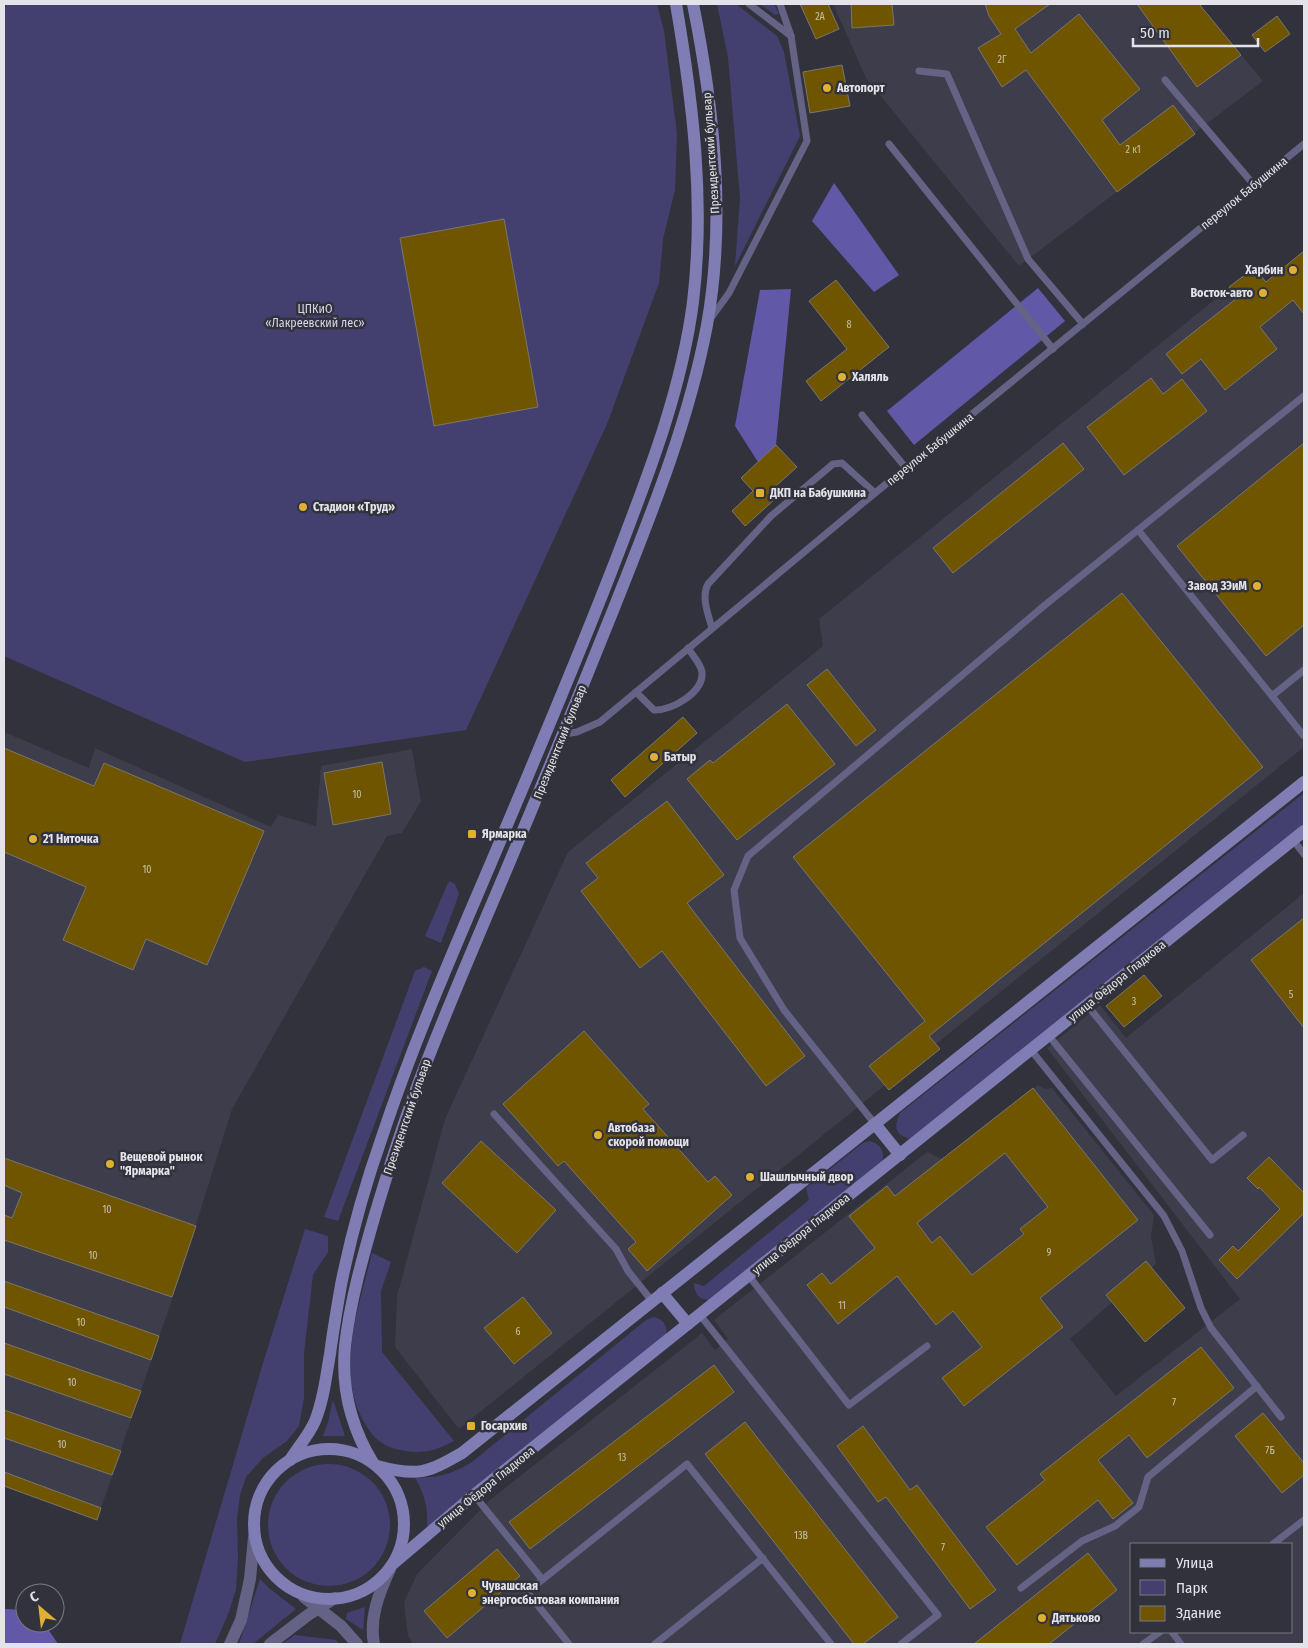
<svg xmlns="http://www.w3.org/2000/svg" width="1308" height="1648" font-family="'Fira Sans Condensed',sans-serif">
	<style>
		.built { fill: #3d3d4c; fill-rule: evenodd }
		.green { fill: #43406f }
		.forest { fill: #6159a7 }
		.building { fill: #705500; stroke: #7b766b; fill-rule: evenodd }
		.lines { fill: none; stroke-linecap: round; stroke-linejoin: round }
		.service { stroke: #646386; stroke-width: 7 }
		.tertiary { stroke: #646386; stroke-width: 12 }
		.secondary { stroke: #7f7db3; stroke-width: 12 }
		.poi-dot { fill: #deb133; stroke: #32323c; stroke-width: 2 }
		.labels { text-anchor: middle; stroke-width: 5; stroke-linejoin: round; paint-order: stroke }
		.number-label { font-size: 10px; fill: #c6c0af }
		.poi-label { font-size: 12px; font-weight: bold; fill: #e3e3e9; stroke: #32323c; text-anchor: start }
		.street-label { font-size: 12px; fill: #e3e3e9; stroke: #32323c }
		.park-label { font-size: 12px; fill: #d6d6ec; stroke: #32323c }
	</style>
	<rect width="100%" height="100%" fill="#32323c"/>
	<g class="built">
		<path d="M833,4H1199L1263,81L1019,266L866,78Z"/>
		<path d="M1304,251V747L459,1429L395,1347L397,1296L445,1119L568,852L823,646L819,619L1254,268L1266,282Z"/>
		<path d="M4,732L89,768L95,748L271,827L278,815L316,826L321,766L412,749L421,801L402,833L387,836L232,1109L181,1273L97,1520L4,1486Z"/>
		<path d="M1304,893V1644H413L408,1636L404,1602L417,1574L490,1500L702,1333L715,1350L723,1343L728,1339L714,1320L927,1152L942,1159L1038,1085L1045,1089L1052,1088L1154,1215L1151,1237L1156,1264L1070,1339L1116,1396L1240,1299L1047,1048L1100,1005L1126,1038ZM1132,1544H1292V1632H1132Z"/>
	</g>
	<g class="green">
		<path d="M7,4H657L664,31L677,134L675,190L663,239L659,283L607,424L466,730L245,762L4,656V10Z"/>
		<path d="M717,4H736L777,36L784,52L800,136L735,266L740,198L728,57Z"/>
		<path d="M760,4H774L779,14L775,15Z"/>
		<path d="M1304,793V825L912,1139C895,1136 893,1127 900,1113Z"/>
		<path d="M449,881L455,884L459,894L441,943L425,936Z"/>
		<path d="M424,967L432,971L338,1221L324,1217L415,971Z"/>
		<path d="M870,1141C882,1145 886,1153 881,1165L712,1300C701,1301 694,1295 694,1283L704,1286L809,1200L806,1188L863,1143Z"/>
		<path d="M305,1229L328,1236V1252L313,1275L304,1353V1398L299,1426L287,1441L263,1458L246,1477L240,1495L237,1518L238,1559L236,1589L229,1612L215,1644H180L263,1363Z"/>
		<path d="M372,1253L391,1262L381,1291L382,1352L454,1441C433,1452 419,1455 396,1449C383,1446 374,1438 367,1427C333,1374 359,1308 372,1253Z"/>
		<path d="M653,1317C664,1319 669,1327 665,1338L427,1530C428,1508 426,1497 415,1478C440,1477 450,1475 472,1462L646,1320Z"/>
		<path d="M333,1400L345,1436H323L328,1422Z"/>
		<circle cx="329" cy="1525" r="61"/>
		<path d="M260,1579L269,1588L296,1609L253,1644H239Z"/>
		<path d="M365,1607L363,1630L346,1619L347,1613Z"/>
		<path d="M295,1635L336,1640L339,1644H282Z"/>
	</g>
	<g class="forest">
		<path d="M834,183L899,275L874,292L812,221Z"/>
		<path d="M1038,288L1065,321L914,445L887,411Z"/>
		<path d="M791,289L776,445L758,462L735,426L760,290Z"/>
		<path d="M6,1609L25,1610V1623H44L58,1644H4V1610Z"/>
	</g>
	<g class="building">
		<path d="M800,4H828L839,29L816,39Z"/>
		<path d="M851,4H892L894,25L852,28Z"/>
		<path d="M985,4H1050L1015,29L1031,53L1079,14L1140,89L1102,120L1120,145L1173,105L1195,134L1117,192L1026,70L1002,87L978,48L1001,34L989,16Z"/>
		<path d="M1137,4H1199L1241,55L1197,87Z"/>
		<path d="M1277,16L1290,34L1265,52L1252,35Z"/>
		<path d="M842,65L850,106L810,113L803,72Z"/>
		<path d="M504,219L538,407L434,426L400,238Z"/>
		<path d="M1304,251V314L1293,300L1260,327L1277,349L1225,390L1201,359L1182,374L1166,354L1237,298L1229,287L1254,268L1266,282Z"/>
		<path d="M836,280L889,347L821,401L806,381L847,349L809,301Z"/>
		<path d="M1151,378L1163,394L1182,379L1207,411L1124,475L1087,427Z"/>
		<path d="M1063,443L1084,469L953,573L933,548Z"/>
		<path d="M1304,443V625L1266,656L1177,546Z"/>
		<path d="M776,445L797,467L768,493L774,500L745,526L732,511L753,491L741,478Z"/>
		<path d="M1122,593L1263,767L929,1036L940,1049L889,1090L869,1066L925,1021L793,857Z"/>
		<path d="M827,669L876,730L856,746L807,685Z"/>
		<path d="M787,704L835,764L737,840L687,779L710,760L713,763Z"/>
		<path d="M683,717L697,733L625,797L611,780Z"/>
		<path d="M4,748L94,786L104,763L264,831L207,965L146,939L133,970L63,940L86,887L4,852Z"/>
		<path d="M382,762L391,814L333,825L324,773Z"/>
		<path d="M667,801L724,875L687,903L805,1056L766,1086L662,951L640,968L581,891L598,878L586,863Z"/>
		<path d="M1304,918V1028L1251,960Z"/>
		<path d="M1144,975L1162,996L1124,1027L1106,1006Z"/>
		<path d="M584,1031L649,1104L643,1109L708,1182L715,1176L732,1195L647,1271L628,1249L636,1242L564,1161L558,1166L503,1104Z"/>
		<path d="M1033,1088L1138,1220L1040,1298L1063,1327L964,1406L942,1378L982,1347L953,1311L936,1325L897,1276L838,1324L807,1285L822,1273L831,1284L875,1248L849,1216L887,1186L895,1196ZM1005,1153L1048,1207L1020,1229L1024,1234L972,1275L940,1236L932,1243L917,1223Z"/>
		<path d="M481,1141L556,1210L517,1253L442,1183Z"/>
		<path d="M1269,1157L1304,1193V1213L1237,1279L1219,1260L1233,1246L1238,1251L1280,1209L1259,1187L1258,1189L1247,1178Z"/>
		<path d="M4,1158L196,1226L172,1297L4,1240V1215L12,1218L22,1193L4,1185Z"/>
		<path d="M1146,1261L1185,1308L1145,1342L1106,1295Z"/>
		<path d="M4,1281L159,1336L151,1360L4,1307Z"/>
		<path d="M523,1297L552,1333L514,1364L484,1328Z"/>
		<path d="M4,1343L141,1391L131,1418L4,1374Z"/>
		<path d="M1201,1347L1234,1388L1147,1458L1129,1435L1098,1460L1133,1503L1113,1519L1098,1500L1017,1565L986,1527L1045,1480L1040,1474Z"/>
		<path d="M714,1365L734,1392L530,1549L509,1522Z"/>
		<path d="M4,1410L121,1451L112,1475L4,1438Z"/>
		<path d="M1263,1413L1304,1463V1475L1282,1493L1235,1436Z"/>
		<path d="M745,1422L898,1617L863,1644H854L705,1454Z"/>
		<path d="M863,1426L910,1490L917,1485L996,1590L970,1609L886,1497L878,1502L837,1446Z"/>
		<path d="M4,1472L101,1508L97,1520L4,1486Z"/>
		<path d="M497,1549L520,1576L447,1638L424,1611Z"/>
		<path d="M1088,1553L1117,1590L1049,1644H974Z"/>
	</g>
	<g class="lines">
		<g class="service">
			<path d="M749,4L791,36"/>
			<path d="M919,71L947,74L1028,259L1083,324"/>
			<path d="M1165,80L1254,185"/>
			<path d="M889,144L1053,349"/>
			<path d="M711,318L729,293L807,141L791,36L780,4"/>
			<path d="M862,415L906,468"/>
			<path d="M1138,530L1272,696L1304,670"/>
			<path d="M712,628C708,614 701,597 708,584L771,516L833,464L842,463L875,493"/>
			<path d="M636,692L654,710C672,711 704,692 702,672C701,664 692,655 688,648"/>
			<path d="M1272,696L1303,735"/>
			<path d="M564,734L577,732L600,722L875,493L1304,144"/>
			<path d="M1293,840L1304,854"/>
			<path d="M1087,1005L1212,1160L1243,1135"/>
			<path d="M1049,1036L1210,1235"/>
			<path d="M1031,1050L1164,1216L1182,1251L1201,1308L1211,1328L1281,1417"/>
			<path d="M494,1114L616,1249L628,1271L652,1301"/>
			<path d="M875,1124L784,1010L740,938L734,890L748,856L1045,605L1304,396"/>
			<path d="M749,1276L849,1405L927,1346"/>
			<path d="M700,1315L938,1615L901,1644"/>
			<path d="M474,1495L542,1579"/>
			<path d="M1273,1544L1304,1520"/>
			<path d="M1021,1588L1082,1541L1115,1526L1139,1507L1148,1477L1257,1386"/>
			<path d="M1172,1632L1181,1644"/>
			<path d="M569,1644L527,1592L687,1464L831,1644"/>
			<path d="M655,1644L763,1558"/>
			<path d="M1143,1644L1160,1632"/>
		</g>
		<g class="tertiary">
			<path d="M304,1597L341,1626L357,1644"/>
			<path d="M230,1644L241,1620L250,1579L254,1537"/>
			<path d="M270,1644L308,1615L335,1598"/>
			<path d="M374,1644C369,1618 379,1593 390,1569"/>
		</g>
		<g class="secondary">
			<path d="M875,1124L900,1155"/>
			<path d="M662,1293L688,1324"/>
			<circle cx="329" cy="1524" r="75"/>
			<path d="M290,1460C298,1447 309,1435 315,1421C324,1399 326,1376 330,1354C333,1331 337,1308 341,1285C351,1235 365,1185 382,1137C415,1037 458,941 499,844C538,752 577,660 613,567C646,481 681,394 693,302C705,202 693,103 676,4"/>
			<path d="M373,1463C351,1427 341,1389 345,1346C350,1302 362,1260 374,1218C387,1174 401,1130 417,1087C444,1015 475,944 505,873C543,783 580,693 616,603C652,512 689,421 707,325C726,219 714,108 693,4"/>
			<path d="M377,1466C418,1477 427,1473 462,1453L1304,782"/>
			<path d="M394,1563L474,1495L1304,831"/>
		</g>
	</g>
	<g class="poi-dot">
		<circle cx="827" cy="88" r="5"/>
		<circle cx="1293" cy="270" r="5"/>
		<circle cx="1263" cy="293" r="5"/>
		<circle cx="842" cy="377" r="5"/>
		<rect x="755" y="488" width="10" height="10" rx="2.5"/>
		<circle cx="303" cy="507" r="5"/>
		<circle cx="1257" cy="586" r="5"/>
		<circle cx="654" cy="757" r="5"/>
		<rect x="467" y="829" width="10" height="10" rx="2.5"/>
		<circle cx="33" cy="839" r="5"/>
		<circle cx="598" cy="1135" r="5"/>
		<circle cx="110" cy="1164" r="5"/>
		<circle cx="750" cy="1177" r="5"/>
		<rect x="466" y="1421" width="10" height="10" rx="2.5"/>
		<circle cx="472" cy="1593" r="5"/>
		<circle cx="1042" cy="1618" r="5"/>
	</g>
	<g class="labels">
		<g class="number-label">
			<text x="820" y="20">2А</text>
			<text x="1002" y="63">2Г</text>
			<text x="1133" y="153">2 к1</text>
			<text x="849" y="328">8</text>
			<text x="357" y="798">10</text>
			<text x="147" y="873">10</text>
			<text x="1291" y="998">5</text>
			<text x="1134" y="1005">3</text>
			<text x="107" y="1213">10</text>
			<text x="1049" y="1256">9</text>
			<text x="93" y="1259">10</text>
			<text x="842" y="1309">11</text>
			<text x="81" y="1326">10</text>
			<text x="518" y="1335">6</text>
			<text x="72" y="1386">10</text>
			<text x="1174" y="1406">7</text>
			<text x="62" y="1448">10</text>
			<text x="1270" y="1454">7Б</text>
			<text x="622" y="1461">13</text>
			<text x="801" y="1539">13В</text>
			<text x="943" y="1551">7</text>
		</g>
		<g class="poi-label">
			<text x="837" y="92">Автопорт</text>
			<text x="1283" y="274" text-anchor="end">Харбин</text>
			<text x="1253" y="297" text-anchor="end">Восток-авто</text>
			<text x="852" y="381">Халяль</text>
			<text x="770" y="497">ДКП на Бабушкина</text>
			<text x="313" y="511">Стадион «Труд»</text>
			<text x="1247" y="590" text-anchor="end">Завод ЗЭиМ</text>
			<text x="664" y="761">Батыр</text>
			<text x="482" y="838">Ярмарка</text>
			<text x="43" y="843">21 Ниточка</text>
			<text x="608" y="1132">Автобаза<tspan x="608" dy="14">скорой помощи</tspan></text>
			<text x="120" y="1161">Вещевой рынок<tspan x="120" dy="14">"Ярмарка"</tspan></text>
			<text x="760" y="1181">Шашлычный двор</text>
			<text x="481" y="1430">Госархив</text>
			<text x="482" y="1590">Чувашская<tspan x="482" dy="14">энергосбытовая компания</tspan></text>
			<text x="1052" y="1622">Дятьково</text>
		</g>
		<g class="street-label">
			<text transform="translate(711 153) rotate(-94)" y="4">Президентский бульвар</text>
			<text transform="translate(1244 193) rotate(-39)" y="4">переулок Бабушкина</text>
			<text transform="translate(930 449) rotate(-39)" y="4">переулок Бабушкина</text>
			<text transform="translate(560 742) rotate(-68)" y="4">Президентский бульвар</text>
			<text transform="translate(1117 981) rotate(-39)" y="4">улица Фёдора Гладкова</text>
			<text transform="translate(407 1117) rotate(-71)" y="4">Президентский бульвар</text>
			<text transform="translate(801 1234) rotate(-39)" y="4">улица Фёдора Гладкова</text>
			<text transform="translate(486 1487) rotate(-39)" y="4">улица Фёдора Гладкова</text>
		</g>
		<g class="park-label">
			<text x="315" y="313">ЦПКиО<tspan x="315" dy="14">«Лакреевский лес»</tspan></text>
		</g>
	</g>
	<rect width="1308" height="1648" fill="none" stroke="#e3e3e9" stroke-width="10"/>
	<rect x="1130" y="1543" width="162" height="90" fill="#32323c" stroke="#797981"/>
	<rect x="1140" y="1559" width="25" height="8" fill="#7f7db3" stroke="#797981"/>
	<text x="1176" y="1568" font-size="15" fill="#e3e3e9">Улица</text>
	<rect x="1140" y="1580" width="25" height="15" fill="#43406f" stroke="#797981"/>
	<text x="1176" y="1593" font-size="15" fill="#e3e3e9">Парк</text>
	<rect x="1140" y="1606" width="25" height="15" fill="#705500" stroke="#797981"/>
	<text x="1176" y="1618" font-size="15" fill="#e3e3e9">Здание</text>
	<g transform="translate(40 1608) rotate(332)"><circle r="24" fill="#32323c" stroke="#797981"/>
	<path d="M0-4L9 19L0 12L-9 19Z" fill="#deb133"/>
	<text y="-8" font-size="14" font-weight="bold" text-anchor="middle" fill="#e3e3e9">С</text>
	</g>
	<path d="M1133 38v8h125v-8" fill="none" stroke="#e3e3e9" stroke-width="2.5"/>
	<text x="1140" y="38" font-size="15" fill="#e3e3e9" stroke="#32323c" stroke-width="4" paint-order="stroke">50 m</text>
</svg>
